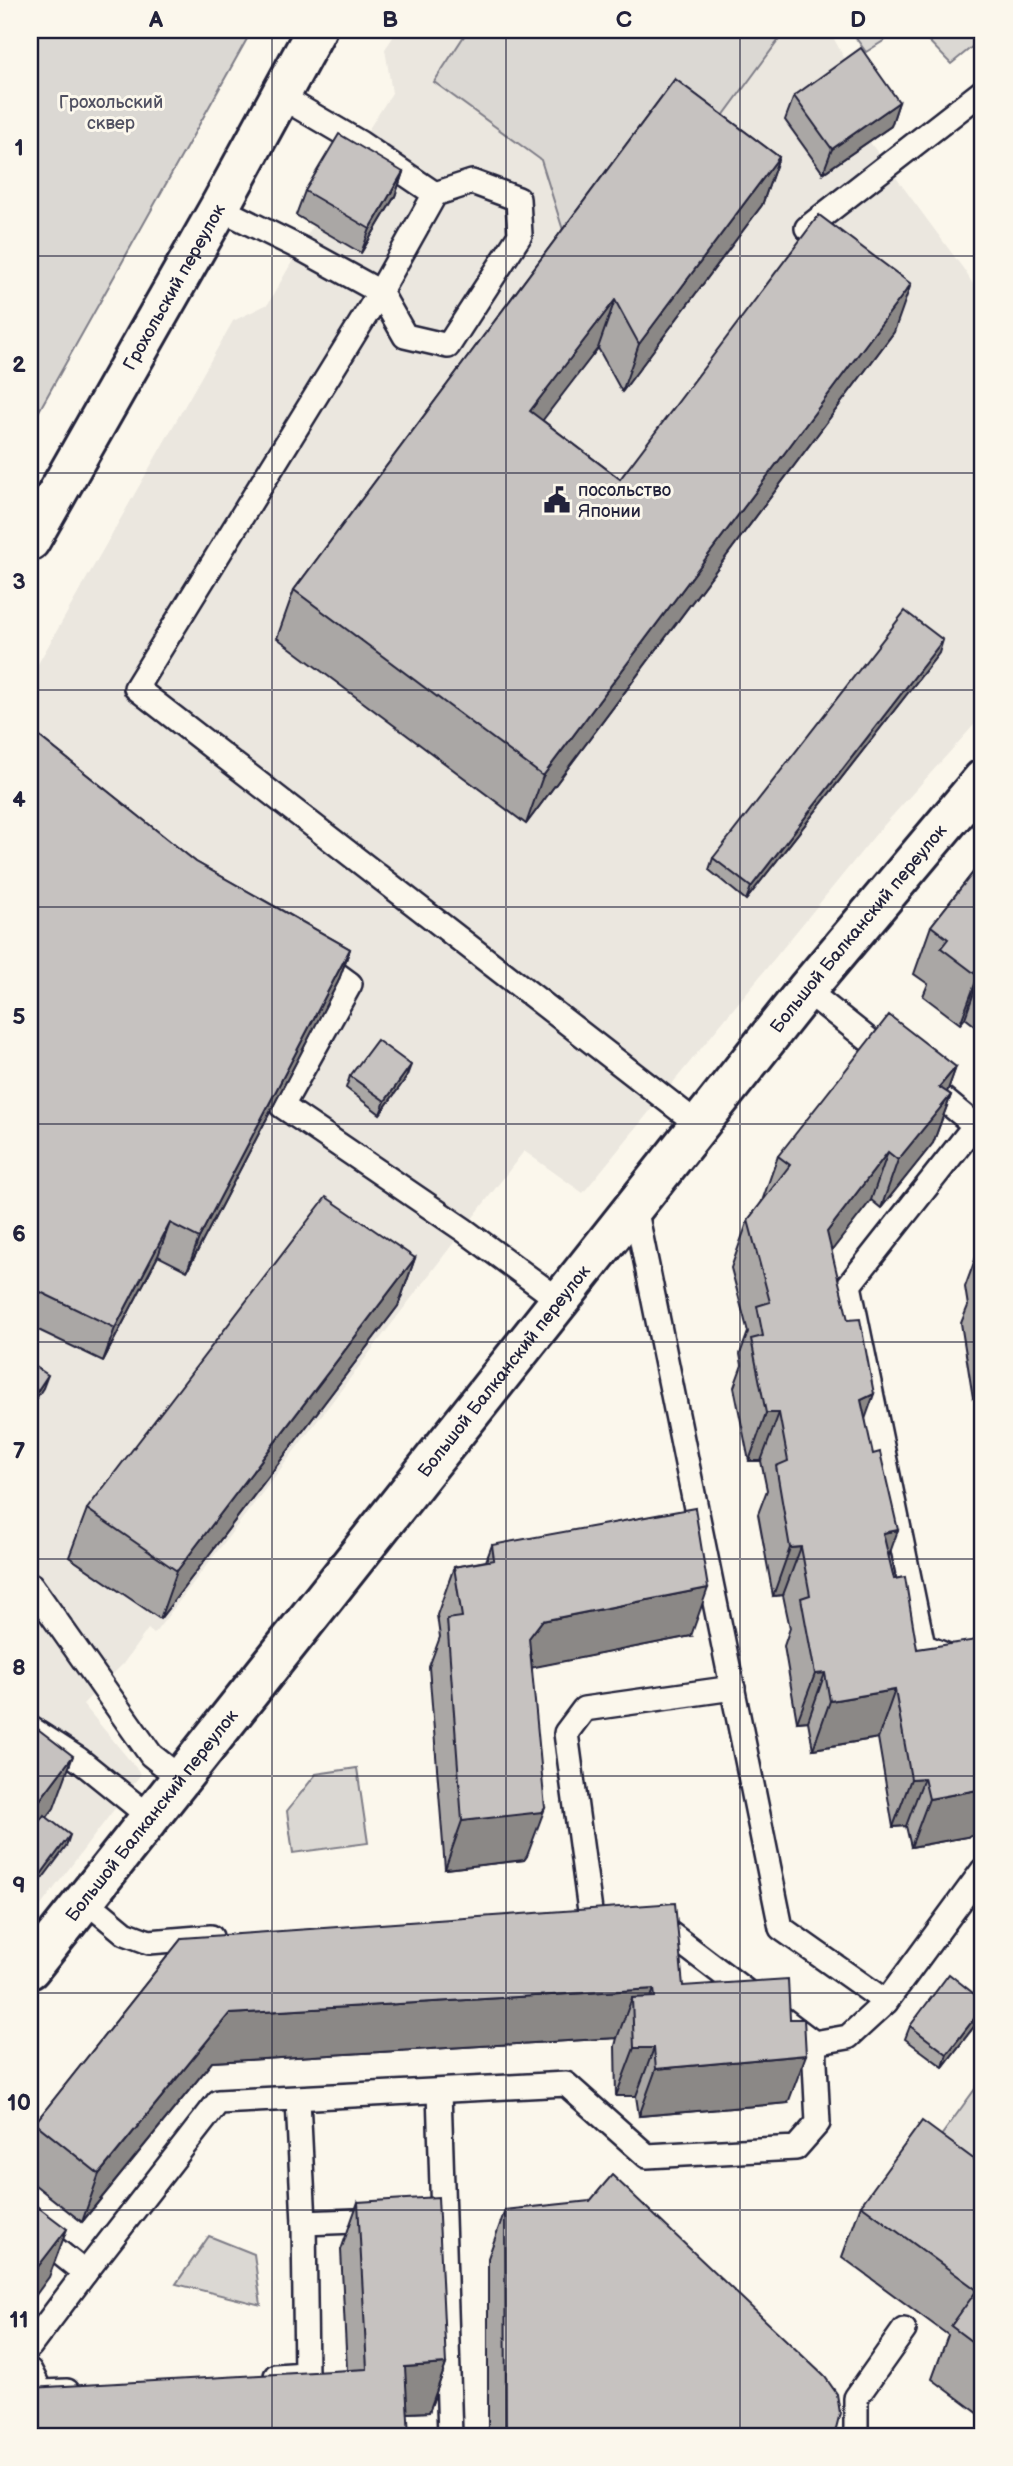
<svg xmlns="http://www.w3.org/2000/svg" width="1013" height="2466" font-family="'Balsamiq Sans',sans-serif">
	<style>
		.built { fill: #ebe7df }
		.green { fill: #dbd8d3; stroke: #7e7d87; stroke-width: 2 }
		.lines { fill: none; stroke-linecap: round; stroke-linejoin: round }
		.lane-casing { stroke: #22223b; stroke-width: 28 }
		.street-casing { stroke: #22223b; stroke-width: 44 }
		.secondary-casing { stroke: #22223b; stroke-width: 44 }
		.lane { stroke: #fbf7ec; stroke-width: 23 }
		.street { stroke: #fbf7ec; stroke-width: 38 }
		.secondary { stroke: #fbf7ec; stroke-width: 38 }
		.wall { fill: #aaa7a5; stroke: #22223b; stroke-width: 2 }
		.shaded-wall { fill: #8b8886; stroke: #22223b; stroke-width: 2 }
		.building { fill: #c6c2c0; stroke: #22223b; stroke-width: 2 }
		.grid { fill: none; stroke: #22223b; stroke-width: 2; stroke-opacity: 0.55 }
		.labels { text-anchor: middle; stroke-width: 6; stroke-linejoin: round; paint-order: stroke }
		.park-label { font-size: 18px; fill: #505061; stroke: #fbf7ec }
		.street-label { font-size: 18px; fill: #22223b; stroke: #fbf7ec }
		.poi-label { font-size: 18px; fill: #22223b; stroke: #fbf7ec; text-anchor: start }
		.neatline { fill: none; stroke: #22223b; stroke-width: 2.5 }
		.grid-label { font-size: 23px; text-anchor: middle; font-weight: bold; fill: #22223b }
	</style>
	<rect width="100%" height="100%" fill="#fbf7ec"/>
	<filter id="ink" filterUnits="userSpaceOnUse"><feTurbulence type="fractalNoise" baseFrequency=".0143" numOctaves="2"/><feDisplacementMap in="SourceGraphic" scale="14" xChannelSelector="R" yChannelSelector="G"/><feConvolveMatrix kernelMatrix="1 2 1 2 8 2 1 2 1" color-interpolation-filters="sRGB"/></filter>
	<g filter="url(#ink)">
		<path class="built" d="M398,30H829L852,72L891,126L869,141L965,271L983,301V715L876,834L583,1193L524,1151L154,1634L148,1629L123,1664L83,1704L141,1774L30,1920V678L233,321L268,304L313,225L296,215L330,158L345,166L392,93L385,49Z"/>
		<g class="green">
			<path d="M30,30H252L30,427Z"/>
			<path d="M468,30H786L709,135L563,230L541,160L434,82Z"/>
			<path d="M850,30H901L866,52Z"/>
			<path d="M918,30H983V38L951,64Z"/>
			<path d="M357,1768L368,1843L293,1853L287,1811L316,1774Z"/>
			<path d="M983,2078V2184L933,2147Z"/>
			<path d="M209,2236L254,2254L261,2305L176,2284Z"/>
		</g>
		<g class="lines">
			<g class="lane-casing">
				<g id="lane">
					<path d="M280,96L360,143L435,194L472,182L518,199L520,235L448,346L405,336L380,292L435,194"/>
					<path d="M219,208L300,248L380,292L136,688L699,1125"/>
					<path d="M807,228L983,91"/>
					<path d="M316,959L350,984L282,1106L464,1230L559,1300"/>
					<path d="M806,990L894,1060"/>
					<path d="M924,1083L983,1132"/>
					<path d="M976,1124L849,1285L923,1646L983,1670"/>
					<path d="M635,1207L781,1928L886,2002"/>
					<path d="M31,1585L151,1755L180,1778"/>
					<path d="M30,1728L78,1759L150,1817"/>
					<path d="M84,1899L125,1933L149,1942L211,1937"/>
					<path d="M590,1911L566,1733L584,1709L733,1688"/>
					<path d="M656,1923L814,2043L848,2037L886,2002L983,1870"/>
					<path d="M439,2092L450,2436"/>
					<path d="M304,2223L381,2220"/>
					<path d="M30,2229L85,2273L30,2346"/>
					<path d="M85,2273L218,2102L566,2084L647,2156L796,2148L818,2123L814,2043"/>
					<path d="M30,2371L41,2392L67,2391"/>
					<path d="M276,2376L306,2374L304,2223L298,2100"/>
					<path d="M856,2436V2398L904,2330"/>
				</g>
			</g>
			<g class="street-casing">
				<g id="street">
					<path id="s1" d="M30,1969L806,990L983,779"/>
				</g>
			</g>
			<g class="secondary-casing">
				<g id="secondary">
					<path id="s2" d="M30,541L219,208L316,30"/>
				</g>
			</g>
			<use href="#lane" class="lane"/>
			<use href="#street" class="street"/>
			<use href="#secondary" class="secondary"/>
		</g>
		<g class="wall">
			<path d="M675,79L779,157L762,205L622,392L598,348L542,420L620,479L894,332L526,824L277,638L294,590Z"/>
			<path d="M794,96L899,102L891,126L823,173L785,120Z"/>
			<path d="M403,172L395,196L361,253L296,215L305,191Z"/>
			<path d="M939,653L746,900L709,870L713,858Z"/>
			<path d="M30,729L196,862L350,949L338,982L187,1271L158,1256L103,1361L30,1326Z"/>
			<path d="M983,860V1032L965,1018L960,1024L923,996L928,984L914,974L931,926Z"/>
			<path d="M956,1067L947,1092L951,1095L933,1143L881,1208L871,1200L831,1251L865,1419L888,1557L894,1579L917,1649L983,1667V1834L911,1847L906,1826L893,1827L878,1738L813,1749L808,1721L797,1722L784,1646L790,1628L783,1595L773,1596L758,1514L767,1490L761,1461H749L734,1387L742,1365L740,1354L748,1332L731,1268L748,1220L761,1204L778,1156Z"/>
			<path d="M350,1076L406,1078L380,1114L346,1088Z"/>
			<path d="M983,1238V1396L973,1398L961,1323L968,1306L965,1287Z"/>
			<path d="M415,1258L398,1306L160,1619L69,1557L87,1509Z"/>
			<path d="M492,1545L691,1636L532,1667L527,1856L524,1860L445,1869L429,1667L440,1637L437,1615L454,1567L486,1561Z"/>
			<path d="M182,1938L683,1986L788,2103L639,2116L636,2096H616L615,2046L617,2038L212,2062L82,2222L30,2181V2136L35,2123Z"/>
			<path d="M983,2001V2011L982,2016L943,2067L905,2039L910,2026Z"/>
			<path d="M983,2166V2417L932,2379L948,2335L842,2257L861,2205Z"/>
			<path d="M358,2202L446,2364L429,2412L408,2413L347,2370L341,2250Z"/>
			<path d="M505,2210L834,2436H488V2258Z"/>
		</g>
		<g class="shaded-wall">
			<path d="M899,102L891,126L823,173L832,149Z"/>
			<path d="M779,157L762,205L622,392L639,344Z"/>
			<path d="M403,172L395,196L361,253L370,229Z"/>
			<path d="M911,284L894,332L526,824L543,776Z"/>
			<path d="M615,300L598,348L513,459L530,411Z"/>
			<path d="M943,640L939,653L746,900L751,887Z"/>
			<path d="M350,949L338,982L187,1271L199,1238Z"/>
			<path d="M982,970L965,1018L960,1024L978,976Z"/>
			<path d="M411,1065L406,1078L380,1114L385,1101Z"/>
			<path d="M956,1067L942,1106L951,1095L933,1143L881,1208L898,1160L939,1087Z"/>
			<path d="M888,1152L871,1200L809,1280L827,1232Z"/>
			<path d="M170,1223L158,1256L103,1361L115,1328Z"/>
			<path d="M415,1258L398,1306L160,1619L177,1571Z"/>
			<path d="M983,1370V1396L973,1398Z"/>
			<path d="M48,1375L43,1388L30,1408V1402Z"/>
			<path d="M874,1394L857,1442L861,1400Z"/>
			<path d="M766,1413H779L761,1461H749Z"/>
			<path d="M898,1530L881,1578L883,1533Z"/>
			<path d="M801,1547L783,1595L773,1596L790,1548Z"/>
			<path d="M708,1588L691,1636L525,1669L529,1638L542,1621Z"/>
			<path d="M825,1673L808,1721L797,1722L815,1674Z"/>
			<path d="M895,1690L878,1738L813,1749L830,1701Z"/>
			<path d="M73,1756L54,1808L30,1840V1813Z"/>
			<path d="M924,1778L906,1826L893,1827L911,1779Z"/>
			<path d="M983,1789V1834L911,1847L929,1799Z"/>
			<path d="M545,1808L527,1856L524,1860L445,1869L462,1821Z"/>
			<path d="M70,1835L66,1847L30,1895V1889Z"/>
			<path d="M654,1989L637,2037L632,1998L617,2038L212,2062L82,2222L99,2174L229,2014Z"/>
			<path d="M983,2007L982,2016L943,2067L947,2054Z"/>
			<path d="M634,2048H654L636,2096H616Z"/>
			<path d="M806,2055L788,2103L639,2116L656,2069Z"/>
			<path d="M67,2229L49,2277L30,2303V2277Z"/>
			<path d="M446,2364L429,2412L388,2414L405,2367Z"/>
		</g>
		<g class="building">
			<path d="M861,48L899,102L832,149L794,96Z"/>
			<path d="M675,79L779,157L639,344L615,300L530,411L620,479L819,215L911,284L543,776L294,590Z"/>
			<path d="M339,134L403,172L370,229L305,191Z"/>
			<path d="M905,611L943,640L751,887L713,858Z"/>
			<path d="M30,729L196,862L350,949L199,1238L170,1223L115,1328L30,1287Z"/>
			<path d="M983,860V971L982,970L978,976L941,948L948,939L931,926Z"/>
			<path d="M889,1015L956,1067L939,1087L951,1095L898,1160L888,1152L827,1232L848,1320L860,1319L874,1394L861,1400L873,1454L880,1452L898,1530L883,1533L894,1579L905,1577L917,1649L976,1640L983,1667V1789L929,1799L924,1778L911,1779L895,1690L830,1701L825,1673L815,1674L801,1598L810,1595L801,1547L790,1548L776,1466L788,1461L779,1413H766L751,1339L763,1336L757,1306L770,1302L748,1220L790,1165L778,1156Z"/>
			<path d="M377,1040L411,1065L385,1101L350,1076Z"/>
			<path d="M326,1197L415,1258L177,1571L87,1509Z"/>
			<path d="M979,1275H983V1304Z"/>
			<path d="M30,1363L48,1375L30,1402Z"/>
			<path d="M695,1508L708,1588L542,1621L529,1638L545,1808L542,1812L462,1821L447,1619L462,1617L454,1567L494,1560L492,1545Z"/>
			<path d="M30,1723L73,1756L30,1813Z"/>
			<path d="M44,1815L70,1835L30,1889V1834Z"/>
			<path d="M675,1903L683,1986L788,1979L790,2019H804L806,2055L656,2069L654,2048H634L632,1998L655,1997L654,1989L229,2014L99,2174L35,2123L182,1938Z"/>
			<path d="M949,1974L983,2001V2007L947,2054L910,2026Z"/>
			<path d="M922,2121L983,2166V2350L951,2326L977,2290L861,2205Z"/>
			<path d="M612,2175L825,2377L837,2394L840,2413L834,2436H506L505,2210L590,2201Z"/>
			<path d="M438,2197L446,2364L405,2367L409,2436H30V2388L367,2369L358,2202Z"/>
			<path d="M30,2201L67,2229L30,2277Z"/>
		</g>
	</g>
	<path class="grid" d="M272,30V2436M506,30V2436M740,30V2436M30,256H983M30,473H983M30,690H983M30,907H983M30,1124H983M30,1342H983M30,1559H983M30,1776H983M30,1993H983M30,2210H983"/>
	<defs>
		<g id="civic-bare" transform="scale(2.1)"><path d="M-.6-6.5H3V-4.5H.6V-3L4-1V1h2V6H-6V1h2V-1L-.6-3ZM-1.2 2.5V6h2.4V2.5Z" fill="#22223b" stroke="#fbf7ec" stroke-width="2.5" paint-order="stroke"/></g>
	</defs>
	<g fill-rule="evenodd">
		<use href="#civic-bare" x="557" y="500"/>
	</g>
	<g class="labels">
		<g class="park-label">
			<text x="111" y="108">Грохольский<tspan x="111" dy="21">сквер</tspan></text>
		</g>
		<g class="street-label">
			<text dy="6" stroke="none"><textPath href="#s2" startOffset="292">Грохольский переулок</textPath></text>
			<text dy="6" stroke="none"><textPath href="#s1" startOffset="1330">Большой Балканский переулок</textPath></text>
			<text dy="6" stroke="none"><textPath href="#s1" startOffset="763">Большой Балканский переулок</textPath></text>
			<text dy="6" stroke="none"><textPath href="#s1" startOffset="196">Большой Балканский переулок</textPath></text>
		</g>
		<g class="poi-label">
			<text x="578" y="496">посольство<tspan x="578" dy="21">Японии</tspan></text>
		</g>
	</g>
	<rect width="1013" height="2466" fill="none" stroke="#fbf7ec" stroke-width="77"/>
	<rect x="38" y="38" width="936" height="2390" class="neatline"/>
	<g class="grid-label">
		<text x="156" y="27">A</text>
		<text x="390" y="27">B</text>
		<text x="624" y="27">C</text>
		<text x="858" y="27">D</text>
		<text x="19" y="155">1</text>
		<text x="19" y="372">2</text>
		<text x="19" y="589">3</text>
		<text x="19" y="807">4</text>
		<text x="19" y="1024">5</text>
		<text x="19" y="1241">6</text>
		<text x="19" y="1458">7</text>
		<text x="19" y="1675">8</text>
		<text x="19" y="1893">9</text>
		<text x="19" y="2110">10</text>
		<text x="19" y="2327">11</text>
	</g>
</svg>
